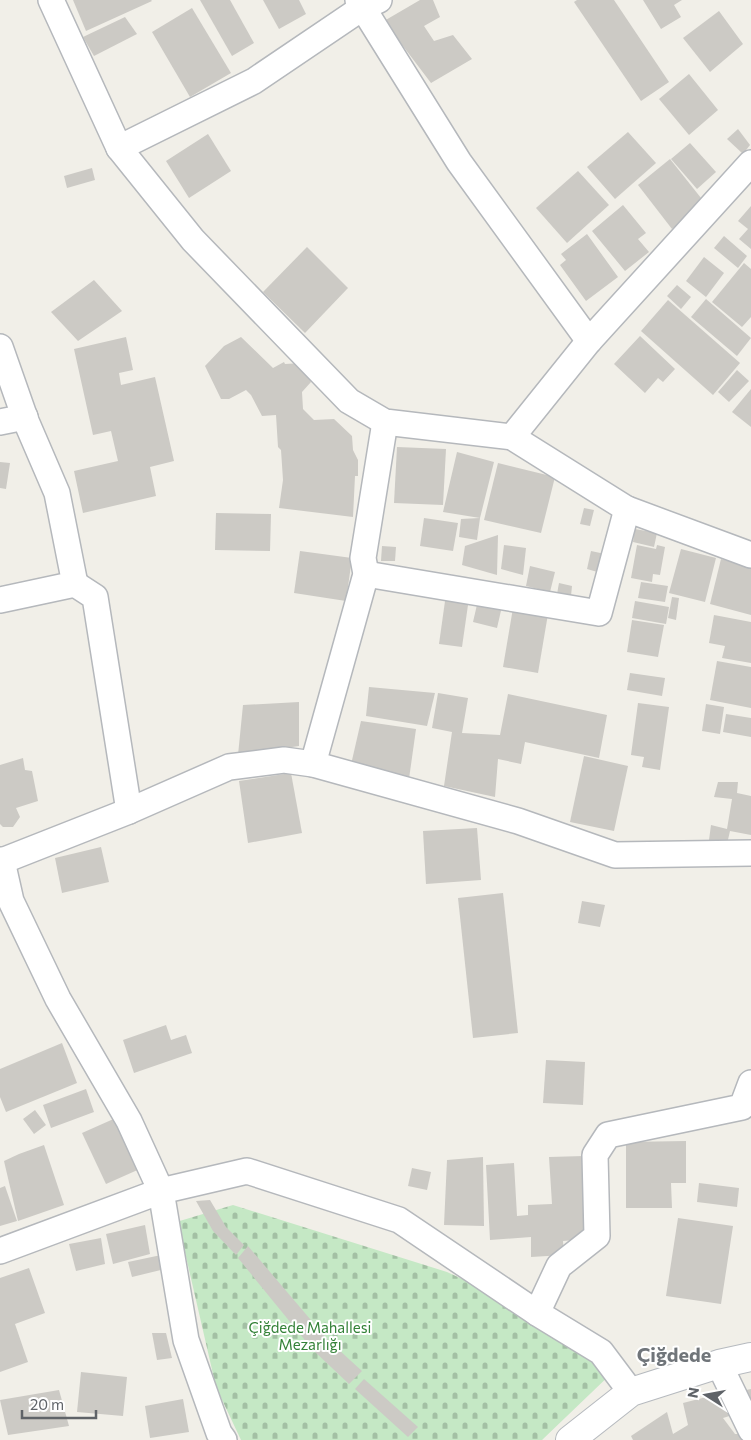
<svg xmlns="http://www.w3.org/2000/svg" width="751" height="1440" font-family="Commissioner,sans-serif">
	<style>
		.cemetery { fill: url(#cemetery-stones) }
		.building { fill: #cccac5 }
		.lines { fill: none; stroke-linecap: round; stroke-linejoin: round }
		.street-casing { stroke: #b5b8bc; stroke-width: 28 }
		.secondary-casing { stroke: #b6babf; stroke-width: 30 }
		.street { stroke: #fff; stroke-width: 25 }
		.secondary { stroke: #fff; stroke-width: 28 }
		.labels { text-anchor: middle; stroke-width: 4; stroke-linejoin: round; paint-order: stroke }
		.park-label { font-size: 15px; fill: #348238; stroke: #fff }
		.district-label { font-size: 20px; font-weight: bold; fill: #70757a; stroke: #fff }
	</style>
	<defs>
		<pattern id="cemetery-stones" width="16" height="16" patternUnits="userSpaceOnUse" patternTransform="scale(1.25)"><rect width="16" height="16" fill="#c5e8c5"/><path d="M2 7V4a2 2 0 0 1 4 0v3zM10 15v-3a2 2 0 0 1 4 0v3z" fill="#a3c0a4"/></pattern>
	</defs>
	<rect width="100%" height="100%" fill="#f1efe8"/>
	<path class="cemetery" d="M233,1205L447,1272L537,1313L615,1370L542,1440H241L216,1387L184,1248L173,1223Z"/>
	<g class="building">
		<path d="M73,0H151L152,1L86,31Z"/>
		<path d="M200,0H230L254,43L232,56Z"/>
		<path d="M263,0H299L306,14L279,29Z"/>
		<path d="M420,0H433L440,17L424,26L434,41L453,35L472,59L431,83L384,21Z"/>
		<path d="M577,0H614L669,82L641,101L574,2Z"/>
		<path d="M643,0H682L674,5L681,17L661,29Z"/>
		<path d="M192,8L231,73L190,97L152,32Z"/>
		<path d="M719,11L743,44L710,72L683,38Z"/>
		<path d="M125,17L137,34L94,56L83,37Z"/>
		<path d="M689,74L718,110L689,135L659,99Z"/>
		<path d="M738,129L750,145L743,154L727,139Z"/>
		<path d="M628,132L656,163L615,199L587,167Z"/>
		<path d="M208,134L231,171L189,198L166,161Z"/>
		<path d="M690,143L716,172L697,189L671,159Z"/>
		<path d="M670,159L705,203L672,229L638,185Z"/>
		<path d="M92,168L95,180L67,188L64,176Z"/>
		<path d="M578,171L609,205L567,243L536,208Z"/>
		<path d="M623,205L646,233L638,239L649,252L625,271L592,231Z"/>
		<path d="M751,206V249L739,239L748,229L738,221Z"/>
		<path d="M587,234L618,277L586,301L560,265L566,260L561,254Z"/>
		<path d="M724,236L747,256L738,268L714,248Z"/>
		<path d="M307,247L348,288L305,333L263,292Z"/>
		<path d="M704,257L724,273L706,297L686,281Z"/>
		<path d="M744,263L751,269V317L742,327L712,302Z"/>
		<path d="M94,280L122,311L78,341L51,312Z"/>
		<path d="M677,285L691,297L681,309L667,296Z"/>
		<path d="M706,299L751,338L737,356L691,317Z"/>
		<path d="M668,300L740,363L713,395L641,331Z"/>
		<path d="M640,336L675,369L663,382L658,378L645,393L614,364Z"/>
		<path d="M126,337L133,370L119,373L121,385L155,377L174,461L150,467L156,496L83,513L74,471L118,461L111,431L93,435L74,349Z"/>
		<path d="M241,337L273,368L284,362L285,364L302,363L311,382L302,392L303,409L314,420L334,419L352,436L353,450L358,460V476H355L353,517L279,508L283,480L281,450L278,447L276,415L262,416L251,395L246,390L229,399H221L205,366L224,346Z"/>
		<path d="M737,370L749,381L729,402L718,392Z"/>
		<path d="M751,389V427L732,412Z"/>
		<path d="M397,447L446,449L443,505L394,503Z"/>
		<path d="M457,452L494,462L480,518L477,540L459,537L461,519L480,518L443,512Z"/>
		<path d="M0,462L10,463L6,489L0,488Z"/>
		<path d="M498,463L555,477L541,533L484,520Z"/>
		<path d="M584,508L594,510L590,526L580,524Z"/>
		<path d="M216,513L271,514L270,551L215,550Z"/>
		<path d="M424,518L458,523L453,551L420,546Z"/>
		<path d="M635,529L657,533L654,547L633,542Z"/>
		<path d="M498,535L497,575L462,565L465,546Z"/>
		<path d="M504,545L526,548L523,575L501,569Z"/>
		<path d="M637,545L656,549L657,545L665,547L660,575L653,574L652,582L631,578Z"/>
		<path d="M382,546L396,547L395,561H381Z"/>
		<path d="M681,549L716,558L705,602L669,593Z"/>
		<path d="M300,551L352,558L346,601L294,593Z"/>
		<path d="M591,551L605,554L601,573L587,569Z"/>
		<path d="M721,559L751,567V615L710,604Z"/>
		<path d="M530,566L555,572L550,592L526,586Z"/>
		<path d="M641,582L668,586L665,602L638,598Z"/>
		<path d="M559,583L572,586L571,596L557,594Z"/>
		<path d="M446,594L469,598L462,647L439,644Z"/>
		<path d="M479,596L503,602L497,628L473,622Z"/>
		<path d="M672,597L679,598L676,620L668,618Z"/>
		<path d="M635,601L669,607L666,624L632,618Z"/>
		<path d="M513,608L548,614L538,673L503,667Z"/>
		<path d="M714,615L751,622V663L722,658L725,646L709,643Z"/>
		<path d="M632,620L664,625L658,657L627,652Z"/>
		<path d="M717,661L751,667V708L710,700Z"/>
		<path d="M630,673L665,678L662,696L627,690Z"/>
		<path d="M369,687L435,693L427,726L366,716Z"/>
		<path d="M438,693L468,698L462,733L500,735L508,694L607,715L599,758L525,742L521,764L498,759L495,797L444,786L452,732L432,728Z"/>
		<path d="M299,702V746L238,755L243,705Z"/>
		<path d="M638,703L669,707L660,770L642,767L644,757L631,755Z"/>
		<path d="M706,704L724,707L720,734L702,731Z"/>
		<path d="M726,714L751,718V737L723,732Z"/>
		<path d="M361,721L416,729L408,786L350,769Z"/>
		<path d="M584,756L628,766L614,831L570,822Z"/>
		<path d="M23,758L25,770L32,771L38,801L16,808L20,817L13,827H3L0,824V765Z"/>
		<path d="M291,773L302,833L248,843L239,781Z"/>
		<path d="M718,782H738L737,793L751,796V835L730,831L727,844L709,840L711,825L727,829L732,799L714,797Z"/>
		<path d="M477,828L481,880L426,884L423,831Z"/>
		<path d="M101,847L109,882L62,893L55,858Z"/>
		<path d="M503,893L518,1033L473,1038L458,898Z"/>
		<path d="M582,901L605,905L600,927L578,923Z"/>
		<path d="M166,1025L171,1040L186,1035L192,1053L134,1073L123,1040Z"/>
		<path d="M62,1043L77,1083L6,1112L0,1097V1069Z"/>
		<path d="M546,1060L585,1062L583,1105L543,1103Z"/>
		<path d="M86,1089L94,1112L51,1128L43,1105Z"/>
		<path d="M35,1110L46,1125L34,1134L23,1119Z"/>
		<path d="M118,1117L142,1168L106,1184L82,1133Z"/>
		<path d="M686,1141V1183H671L672,1208H626V1142Z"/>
		<path d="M44,1145L64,1205L18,1221L4,1161L19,1154Z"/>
		<path d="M584,1156L588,1239L563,1241L564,1255L531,1257V1237L490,1240L486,1165L514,1163L517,1216L528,1215V1205L552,1204L549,1157Z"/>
		<path d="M483,1157L484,1226L444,1225L447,1160Z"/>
		<path d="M412,1168L431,1172L427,1190L408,1186Z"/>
		<path d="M699,1183L739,1188L737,1207L697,1202Z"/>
		<path d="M5,1186L17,1221L0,1226V1188Z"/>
		<path d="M210,1200L226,1227L244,1245L236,1255L213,1231L196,1201Z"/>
		<path d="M678,1218L733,1226L721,1304L666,1296Z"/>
		<path d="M145,1225L150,1254L113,1264L106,1234Z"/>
		<path d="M101,1238L105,1264L76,1271L69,1244Z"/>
		<path d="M248,1246L327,1339L362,1371L349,1384L313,1350L238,1258Z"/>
		<path d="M166,1254L169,1268L132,1277L128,1262Z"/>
		<path d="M29,1268L45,1313L15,1324L28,1362L0,1372V1278Z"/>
		<path d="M152,1333H166L172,1358L157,1360Z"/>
		<path d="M81,1372L127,1377L123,1416L77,1412Z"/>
		<path d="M364,1379L418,1427L408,1437L355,1389Z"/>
		<path d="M751,1389V1405L746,1390Z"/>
		<path d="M59,1390L69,1426L8,1435L0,1400Z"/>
		<path d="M722,1393L736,1414L723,1418L735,1434H750L751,1440H633L631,1436L667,1412L673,1434L688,1425L683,1403Z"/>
		<path d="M183,1399L189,1432L150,1438L145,1406Z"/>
	</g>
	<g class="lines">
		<g class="street-casing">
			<g id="street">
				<path d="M51,0L119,148L193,240L349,401L385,422L512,437L627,509L751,555"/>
				<path d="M358,0L459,162L589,341"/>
				<path d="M119,148L254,81L362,8L379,0"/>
				<path d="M0,347L26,421L57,493L75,584L0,600"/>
				<path d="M0,422L25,417"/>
				<path d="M512,437L589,341L751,163"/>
				<path d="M366,574L599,613L627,509"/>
				<path d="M75,584L95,597L129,811"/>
				<path d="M313,764L366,574L363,558L385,422"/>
				<path d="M0,860L2,861L11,901L58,999L129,1121L161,1191L186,1340L219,1433L224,1440"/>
				<path d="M2,861L129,811L229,767L284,760L313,764L518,821L615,855L751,853"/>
				<path d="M0,1251L161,1191L247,1171L399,1220L537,1313L601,1352L631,1392"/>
				<path d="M537,1313L559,1266L597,1236L595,1155L608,1135L742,1107L751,1083"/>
				<path d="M719,1364L751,1430"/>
			</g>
		</g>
		<g class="secondary-casing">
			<path id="secondary" d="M570,1440L631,1392L719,1364L751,1357"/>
		</g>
		<use href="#street" class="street"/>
		<use href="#secondary" class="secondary"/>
	</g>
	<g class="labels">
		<g class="park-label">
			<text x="310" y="1333">Çiğdede Mahallesi<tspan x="310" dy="17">Mezarlığı</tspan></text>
		</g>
		<g class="district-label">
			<text x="674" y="1362">Çiğdede</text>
		</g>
	</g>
	<g transform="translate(706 1395) rotate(281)" stroke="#ffffff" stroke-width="4" paint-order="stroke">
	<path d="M0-4L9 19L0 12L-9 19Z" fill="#5f6368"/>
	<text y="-8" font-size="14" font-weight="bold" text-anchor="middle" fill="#5f6368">N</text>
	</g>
	<path d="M22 1410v8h74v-8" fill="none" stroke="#5f6368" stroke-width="2.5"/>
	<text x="30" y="1410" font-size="15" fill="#5f6368" stroke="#ffffff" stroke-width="4" paint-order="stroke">20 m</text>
</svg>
